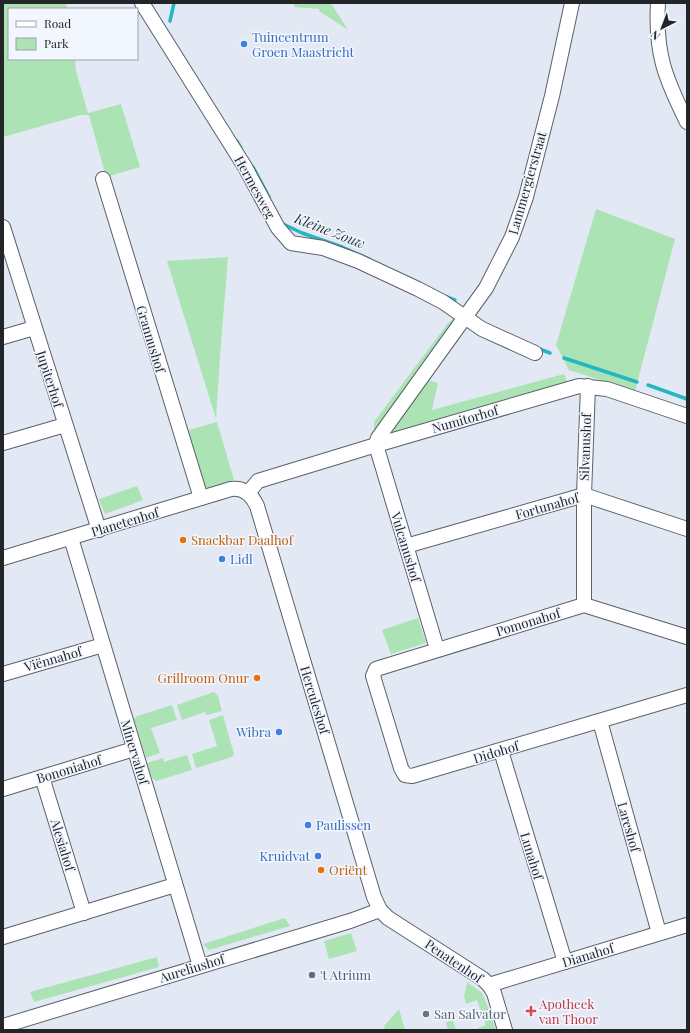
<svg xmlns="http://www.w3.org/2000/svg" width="690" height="1033" font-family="'Playfair Display',serif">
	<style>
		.green { fill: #ace3b4 }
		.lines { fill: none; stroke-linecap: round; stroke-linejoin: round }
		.stream { stroke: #24b6c3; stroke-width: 3.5 }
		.minor-casing { stroke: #5b6069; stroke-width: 16 }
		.minor { stroke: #fff; stroke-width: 14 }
		.shop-dot { fill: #3f7fe0; stroke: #f2f6ff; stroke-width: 1.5 }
		.food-dot { fill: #e8710a; stroke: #f2f6ff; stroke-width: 1.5 }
		.service-dot { fill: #5c6f8a; stroke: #f2f6ff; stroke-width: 1.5 }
		.health-dot { fill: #e0444e; stroke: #f2f6ff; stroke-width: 1.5 }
		.worship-dot { fill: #6b7280; stroke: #f2f6ff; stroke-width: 1.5 }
		.labels { text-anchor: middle; stroke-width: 3; stroke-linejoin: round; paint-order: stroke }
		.shop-label { font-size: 13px; fill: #366cbe; stroke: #f2f6ff; text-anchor: start }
		.street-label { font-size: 13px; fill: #232529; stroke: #f2f6ff }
		.food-label { font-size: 13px; fill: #c56008; stroke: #f2f6ff; text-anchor: start }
		.service-label { font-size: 13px; fill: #4e5e75; stroke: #f2f6ff; text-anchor: start }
		.health-label { font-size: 13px; fill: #be3a42; stroke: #f2f6ff; text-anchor: start }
		.worship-label { font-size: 13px; fill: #5b616d; stroke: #f2f6ff; text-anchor: start }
		.water-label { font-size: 14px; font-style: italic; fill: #1f3638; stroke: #f2f6ff }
	</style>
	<rect width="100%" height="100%" fill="#e3e9f4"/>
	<g class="green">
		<path d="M3,3H66L68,9H9V59H75L76,71L88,113L121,104L140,167L106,177L89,115H81L3,137Z"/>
		<path d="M294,3H331L348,30L319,11V9L294,7Z"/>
		<path d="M596,209L675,239L635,391L569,370L556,345Z"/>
		<path d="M228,257L220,356L216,419L167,261Z"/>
		<path d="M454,318L452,327L374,432V422L448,323Z"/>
		<path d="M564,374L569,386L396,435L392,427L427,380L438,383L432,410Z"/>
		<path d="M217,422L234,480L203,490L185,431Z"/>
		<path d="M137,486L143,500L105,514L99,499Z"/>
		<path d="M418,618L426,643L391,654L382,630Z"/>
		<path d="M214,692L218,696L222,711L207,715L205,712L182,720L177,705Z"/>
		<path d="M172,705L177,720L151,728L160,753L146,758L134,719L137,716Z"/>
		<path d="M223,715L234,754L232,757L196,768L192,754L217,746L209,720Z"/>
		<path d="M187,755L192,770L156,781L152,778L147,763L163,758L164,762Z"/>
		<path d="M285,918L290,926L209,950L203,944Z"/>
		<path d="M351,933L357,951L329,959L324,941Z"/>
		<path d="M157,957L159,967L34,1002L30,992Z"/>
		<path d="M467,982L482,993L484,997L496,1030H474L486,1025L477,1000L466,1004L464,997Z"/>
		<path d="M399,1009L405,1030H385L384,1026Z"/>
		<path d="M453,1020L456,1030H448L446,1022Z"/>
	</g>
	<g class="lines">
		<g class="stream">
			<path d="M170,21L174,3"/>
			<path d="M237,141L241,148"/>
			<path d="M253,167L269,197"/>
			<path d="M283,224L302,233L342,247L369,259"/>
			<path d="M445,296L455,300"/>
			<path d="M537,348L550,353"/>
			<path d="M564,358L637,382"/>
			<path d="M648,385L687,399"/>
		</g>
		<g class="minor-casing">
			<g id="minor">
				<path d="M142,3L245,167L278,228L291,243L323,248L358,261L418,289L443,302L482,329L535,353"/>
				<path d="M658,3C655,53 665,78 687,122"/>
				<path d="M103,179L201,498"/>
				<path d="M3,227L99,530"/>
				<path d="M3,337L34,328"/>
				<path d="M3,443L65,425"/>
				<path d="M248,493L258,481L376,445L579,386L607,389L687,416"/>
				<path d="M71,538L200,966"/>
				<path d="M406,546L584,495L687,529"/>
				<path d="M3,558L231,489C244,487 252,495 257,506L374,897L380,910L388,918L483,979L489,985L494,993L505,1030"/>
				<path d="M584,605V495L588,386"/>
				<path d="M687,637L584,605L376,669L373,676L401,768L405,775L412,776L687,695"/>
				<path d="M437,649L376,445L378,438L486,288L512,237L526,197L552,96L572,3"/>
				<path d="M3,674L103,645"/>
				<path d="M600,721L659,933"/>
				<path d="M501,751L565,962"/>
				<path d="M42,777L84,913"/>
				<path d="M3,789L134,749"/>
				<path d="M3,937L175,885"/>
				<path d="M489,985L687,925"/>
				<path d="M3,1026L350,921L380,910"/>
			</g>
		</g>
		<use href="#minor" class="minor"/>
	</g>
	<g class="shop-dot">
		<circle cx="244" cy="44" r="4"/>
		<circle cx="222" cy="559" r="4"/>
		<circle cx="279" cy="732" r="4"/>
		<circle cx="308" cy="825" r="4"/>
		<circle cx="318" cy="856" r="4"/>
	</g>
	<g class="food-dot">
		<circle cx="183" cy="540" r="4"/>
		<circle cx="257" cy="678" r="4"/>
		<circle cx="321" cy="870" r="4"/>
	</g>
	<circle class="service-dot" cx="312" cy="975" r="4"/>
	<path class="health-dot" d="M529 1005h4v4h4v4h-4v4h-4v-4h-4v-4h4z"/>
	<circle class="worship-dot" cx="426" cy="1014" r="4"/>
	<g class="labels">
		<g class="shop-label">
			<text x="252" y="42">Tuincentrum<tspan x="252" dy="15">Groen Maastricht</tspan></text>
			<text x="230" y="564">Lidl</text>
			<text x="271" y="737" text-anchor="end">Wibra</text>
			<text x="316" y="830">Paulissen</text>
			<text x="310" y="861" text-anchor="end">Kruidvat</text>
		</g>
		<g class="street-label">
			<text transform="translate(527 183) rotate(-74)" y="5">Lammergierstraat</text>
			<text transform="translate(255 187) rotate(61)" y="5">Hermesweg</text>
			<text transform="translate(151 339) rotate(73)" y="5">Grannushof</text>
			<text transform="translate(50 379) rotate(72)" y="5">Jupiterhof</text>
			<text transform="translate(465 419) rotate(-16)" y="5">Numitorhof</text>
			<text transform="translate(585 447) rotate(-88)" y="5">Silvanushof</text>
			<text transform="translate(547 506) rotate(-16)" y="5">Fortunahof</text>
			<text transform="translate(125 522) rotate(-17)" y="5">Planetenhof</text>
			<text transform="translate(406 547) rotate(73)" y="5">Vulcanushof</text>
			<text transform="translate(528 622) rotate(-17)" y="5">Pomonahof</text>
			<text transform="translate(53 659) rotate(-16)" y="5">Viënnahof</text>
			<text transform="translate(315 700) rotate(73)" y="5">Herculeshof</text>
			<text transform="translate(135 752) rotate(73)" y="5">Minervahof</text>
			<text transform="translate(496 752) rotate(-17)" y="5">Didohof</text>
			<text transform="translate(69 769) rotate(-17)" y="5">Bononiahof</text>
			<text transform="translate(629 827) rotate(74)" y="5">Lareshof</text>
			<text transform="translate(63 845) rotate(73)" y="5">Alesiahof</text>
			<text transform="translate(532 856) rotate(73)" y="5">Lunahof</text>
			<text transform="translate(588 955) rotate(-17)" y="5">Dianahof</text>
			<text transform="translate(454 961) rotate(34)" y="5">Penatenhof</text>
			<text transform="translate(192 968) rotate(-17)" y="5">Aureliushof</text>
		</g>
		<g class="food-label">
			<text x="191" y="545">Snackbar Daalhof</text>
			<text x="249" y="683" text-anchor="end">Grillroom Onur</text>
			<text x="329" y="875">Oriënt</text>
		</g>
		<g class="service-label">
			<text x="320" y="980">'t Atrium</text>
		</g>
		<g class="health-label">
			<text x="539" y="1009">Apotheek<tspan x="539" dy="15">van Thoor</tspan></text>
		</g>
		<g class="worship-label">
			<text x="434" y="1019">San Salvator</text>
		</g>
		<g class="water-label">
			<text transform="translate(330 231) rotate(21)" y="5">Kleine Zouw</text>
		</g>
	</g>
	<rect width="690" height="1033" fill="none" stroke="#232529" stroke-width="8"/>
	<rect x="8" y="8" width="130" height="52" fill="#f2f6ff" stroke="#9fa2a9"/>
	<rect x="16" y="21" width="20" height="6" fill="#ffffff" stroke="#9fa2a9"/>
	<text x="44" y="28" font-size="12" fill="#232529">Road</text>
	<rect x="16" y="38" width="20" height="12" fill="#ace3b4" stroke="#9fa2a9"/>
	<text x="44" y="48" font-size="12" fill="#232529">Park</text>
	<g transform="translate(662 28) rotate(222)" stroke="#f2f6ff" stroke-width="3" paint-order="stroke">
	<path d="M0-3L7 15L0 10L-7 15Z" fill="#232529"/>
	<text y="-6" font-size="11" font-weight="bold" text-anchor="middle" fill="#232529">N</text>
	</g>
</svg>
